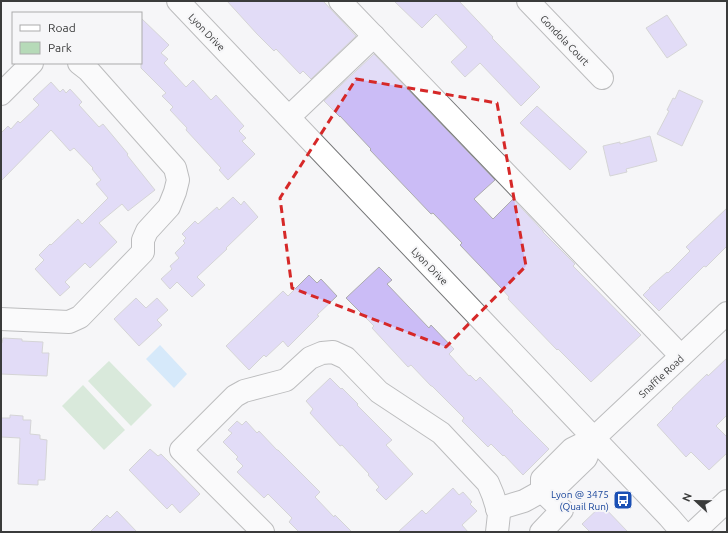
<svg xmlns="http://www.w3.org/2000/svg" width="728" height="533" font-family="Ubuntu,sans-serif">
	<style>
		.green { fill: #b6dab8 }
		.water { fill: #afdafc }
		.building { fill: #cbbcf6; stroke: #acacad }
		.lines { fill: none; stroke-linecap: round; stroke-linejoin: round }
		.minor-casing { stroke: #767778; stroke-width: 24 }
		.minor { stroke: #fff; stroke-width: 22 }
		.marked { fill: none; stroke: #d62828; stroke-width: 3; stroke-dasharray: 8 5; stroke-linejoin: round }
		.labels { text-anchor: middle; stroke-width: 4; stroke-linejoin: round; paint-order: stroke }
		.street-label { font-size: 10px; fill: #3a3b3b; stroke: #f6f6f8 }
		.transit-label { font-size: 10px; fill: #164399; stroke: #f6f6f8; text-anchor: end }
	</style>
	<rect width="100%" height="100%" fill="#f6f6f8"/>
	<g class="green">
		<path d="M109,361L152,405L131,426L88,381Z"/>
		<path d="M83,385L125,430L104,450L62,406Z"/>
	</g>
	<path class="water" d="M160,345L187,374L174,388L146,359Z"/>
	<g class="building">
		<path d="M227,1H323L356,36L311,79L303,71L300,74L276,49L274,51L257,34Z"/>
		<path d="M394,1H459L493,37L492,38L540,87L521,106L480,63L465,77L451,62L467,47L436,14L422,28Z"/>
		<path d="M667,15L687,45L667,58L646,28Z"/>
		<path d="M141,18L169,45L161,53L168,59L164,63L186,87L193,80L211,100L216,95L244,126L239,131L246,138L242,141L255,154L228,180L219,170L221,168L186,130L187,128L170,110L173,107L162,96L166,93L141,68Z"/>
		<path d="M374,54L495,180L474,199L493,219L513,199L543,231V232L575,264L573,266L641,335L591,382L558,349L557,350L508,299L509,297L502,289L460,245L462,243L433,213L431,214L370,150L371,149L340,116V117L324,101Z"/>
		<path d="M51,82L60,92L63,89L66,93L70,89L82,102L79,105L99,127L103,124L128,154L127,155L155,190L128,211L122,204L99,223L117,242L90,268L85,263L65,282L70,287L60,296L35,269L44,260L39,255L50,244L51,245L78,219L82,224L108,198L96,184L101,180L92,169L93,168L74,148L70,151L51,130L1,181V133L8,126L11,129L18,121L20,123L39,105L33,99Z"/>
		<path d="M679,90L703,101L682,146L657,134L669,111L667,110L673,98L675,99Z"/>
		<path d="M537,106L587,152L570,170L520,123Z"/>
		<path d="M650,136L657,161L626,169L627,172L610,176L603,146L620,142V144Z"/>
		<path d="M233,197L241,205L244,201L258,217L226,248L227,249L197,277L205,285L192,297L177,282L170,289L161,279L172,269L170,266L179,258L175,253L185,243L183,241L186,238L182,234L195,221L198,224L217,207L219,210Z"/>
		<path d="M727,208V246L706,267L704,266L659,311L643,295L650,288H649L667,272L668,273L690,251L686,247Z"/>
		<path d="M379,267L392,280L387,284L429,328L431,325L454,349L449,354L469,376L470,375L476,381L480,377L513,411L512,412L549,449L523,475L504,455L503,456L491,444L488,447L462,421L464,418L432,386H431L411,365L408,367L372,328L374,326L346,298Z"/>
		<path d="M309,275L317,283L321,279L337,296L317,315L319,316L288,347L283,341L266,357L264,355L249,370L226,346L283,291L288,296Z"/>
		<path d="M136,298L146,308L157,298L168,310L157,320L162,325L139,346L114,319Z"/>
		<path d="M3,338L22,339V341L43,342L42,353H49L47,376L1,374V343H2Z"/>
		<path d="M727,358V415L716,426L727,437V453L709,470L691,452L686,457L657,425L673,409L672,408L707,374L708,376Z"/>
		<path d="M330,378L341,389L342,388L358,404L357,405L392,440L386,445L413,474L386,500L376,490L379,487L368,475L369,474L342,445L340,446L310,413L313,409L306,401Z"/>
		<path d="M10,415L23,416V420H31L30,434L40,435V439L47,440L45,480H38V485L18,484L20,438L1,437V418H10Z"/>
		<path d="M237,421L242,425L246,421L257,433L259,431L277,450H278L320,492L315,497L334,517L335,515L352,532H299L289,522L292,518L268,494L264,498L237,472L243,466L236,459L238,457L223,442L232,433L228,430Z"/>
		<path d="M150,449L158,456L161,454L200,494L180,513L172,504L167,509L129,470Z"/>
		<path d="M453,488L459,495L463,492L472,502L470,504L477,511L462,525L468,532H398L422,510L426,514Z"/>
		<path d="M602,505L628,532H590L582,524Z"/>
		<path d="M117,511L137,532H90L107,515L110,518Z"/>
	</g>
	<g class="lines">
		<g class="minor-casing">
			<g id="minor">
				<path d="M178,1L669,517L682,532"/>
				<path d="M340,1L681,356"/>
				<path d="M528,1L602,78"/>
				<path d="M1,94L32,63"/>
				<path d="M289,117L374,36"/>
				<path d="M1,319L69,322L80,317L143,252V240L147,231L169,207L175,192L178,180L175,168L88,70L79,63"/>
				<path d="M497,509L524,501L542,491L556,487L586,458L594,438"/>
				<path d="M263,532L181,450L235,396L244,391L286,380L310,358L322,353L333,352L346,358L379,392L441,433L488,483L493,495L499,514L497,532"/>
				<path d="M541,532L562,510L542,491V479L572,449L594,438L727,313"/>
				<path d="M694,532L727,501"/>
			</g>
		</g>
		<use href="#minor" class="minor"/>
	</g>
	<path d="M0 0H728V533H0ZM356,79L497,103L526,266L446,347L292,288L280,198Z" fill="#f6f6f8" fill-opacity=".55" fill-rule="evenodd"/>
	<path class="marked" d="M356,79L497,103L526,266L446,347L292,288L280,198Z"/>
	<defs>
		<g id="bus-square" transform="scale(1)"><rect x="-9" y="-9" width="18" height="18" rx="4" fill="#1a4fb4" stroke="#f6f6f8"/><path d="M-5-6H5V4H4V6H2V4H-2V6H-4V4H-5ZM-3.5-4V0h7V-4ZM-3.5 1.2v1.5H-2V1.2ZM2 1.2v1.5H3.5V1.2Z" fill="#fff"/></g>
	</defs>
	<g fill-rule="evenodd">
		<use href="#bus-square" x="623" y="500"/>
	</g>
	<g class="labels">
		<g class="street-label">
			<text transform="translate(207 32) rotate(46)" y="4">Lyon Drive</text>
			<text transform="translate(565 40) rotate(46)" y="4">Gondola Court</text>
			<text transform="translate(430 266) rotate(46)" y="4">Lyon Drive</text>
			<text transform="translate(661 376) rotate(-43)" y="4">Snaffle Road</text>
		</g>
		<g class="transit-label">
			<text x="609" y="498">Lyon @ 3475<tspan x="609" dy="12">(Quail Run)</tspan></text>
		</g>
	</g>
	<rect width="728" height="533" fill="none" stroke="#3a3b3b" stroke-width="4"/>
	<rect x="12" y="12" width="130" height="52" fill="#f6f6f8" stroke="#ababac"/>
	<rect x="20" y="25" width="20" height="6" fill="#ffffff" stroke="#ababac"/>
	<text x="48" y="32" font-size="12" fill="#3a3b3b">Road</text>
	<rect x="20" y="42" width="20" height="12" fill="#b6dab8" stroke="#ababac"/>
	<text x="48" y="52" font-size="12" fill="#3a3b3b">Park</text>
	<g transform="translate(696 501) rotate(292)" stroke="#f6f6f8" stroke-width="3" paint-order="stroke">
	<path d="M0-3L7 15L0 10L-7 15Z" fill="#3a3b3b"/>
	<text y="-6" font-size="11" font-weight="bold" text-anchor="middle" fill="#3a3b3b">N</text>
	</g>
</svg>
